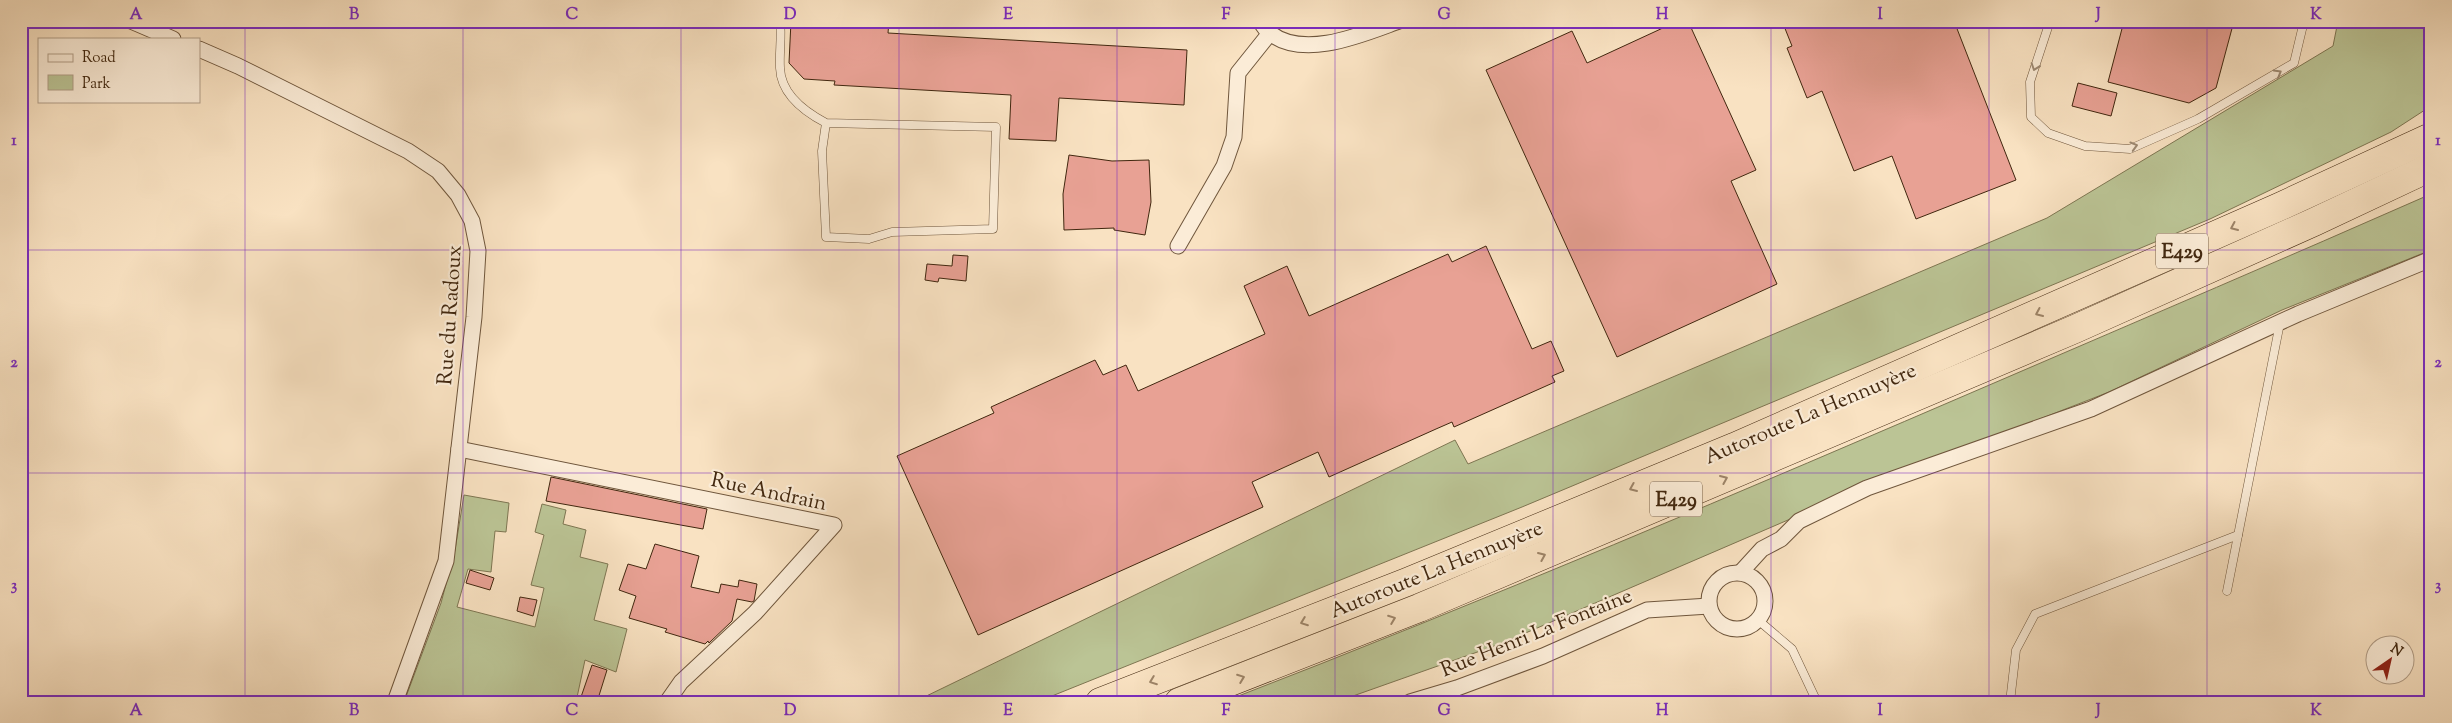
<svg xmlns="http://www.w3.org/2000/svg" width="2452" height="723" font-family="'Sorts Mill Goudy',serif">
	<style>
		.green { fill: #bbc495; stroke: #7e7652 }
		.building { fill: #e8a194; stroke: #41270f }
		.lines { fill: none; stroke-linecap: round; stroke-linejoin: round }
		.service-casing { stroke: #6f563c; stroke-width: 9 }
		.minor-casing { stroke: #6f563c; stroke-width: 17 }
		.motorway-casing { stroke: #41270f; stroke-width: 29 }
		.service { stroke: #fbecd7; stroke-width: 8 }
		.minor { stroke: #fbecd7; stroke-width: 15 }
		.motorway { stroke: #f9e2c2; stroke-width: 28 }
		.oneway { stroke: #9e8a73 }
		.oneway2 { stroke: #9d8468 }
		.grid { fill: none; stroke: #7b2cbf; stroke-width: 1; stroke-opacity: 0.55 }
		.labels { text-anchor: middle; stroke-width: 4.5; stroke-linejoin: round; paint-order: stroke }
		.shield { fill: #fbecd7; stroke: #79624b; stroke-width: 1 }
		.shield-label { font-size: 20px; font-weight: bold; fill: #41270f }
		.street-label { font-size: 21px; fill: #41270f; stroke: #fbecd7 }
		.neatline { fill: none; stroke: #7b2cbf; stroke-width: 2 }
		.grid-label { font-size: 16px; text-anchor: middle; font-weight: bold; fill: #7b2cbf }
	</style>
	<rect width="100%" height="100%" fill="#f9e2c2"/>
	<filter id="stains"><feTurbulence type="fractalNoise" baseFrequency=".004" numOctaves="4"/><feColorMatrix values="0 0 0 0 .2 0 0 0 0 .09 0 0 0 0 .02 0 0 0 .5 -.17"/></filter>
	<radialGradient id="worn" r=".72"><stop offset=".6" stop-color="#630" stop-opacity="0"/><stop offset="1" stop-color="#630" stop-opacity=".3"/></radialGradient>
	<g class="green">
		<path d="M2338,21H2431V106L2391,132L2210,219L1522,507L1037,702H914L1455,440L1468,464L2047,218L2333,46Z"/>
		<path d="M2431,194V250L2282,310L2109,392L1853,492L1500,644L1336,702H1223C1485,601 1743,491 2001,380C2145,318 2288,257 2431,194Z"/>
		<path d="M464,495L509,503L506,532L495,531L491,572L468,569L457,607L535,627L544,588L531,585L544,535L535,532L542,504L566,510L563,524L586,530L580,557L608,564L594,620L627,629L616,672L585,660L576,702H404L441,603L455,550Z"/>
	</g>
	<g class="building">
		<path d="M791,21H889L888,33L1187,50L1184,105L1059,98L1056,141L1009,139L1011,95L834,85L835,81L804,79L789,63Z"/>
		<path d="M1678,21H1688L1756,170L1731,181L1777,284L1617,357L1486,70L1572,31L1587,63Z"/>
		<path d="M1782,21H1954L2016,180L1916,219L1892,156L1854,171L1822,91L1807,98L1787,48L1792,46Z"/>
		<path d="M2124,21H2234L2216,88L2189,103L2108,82Z"/>
		<path d="M2078,83L2117,93L2111,116L2072,106Z"/>
		<path d="M1069,155L1112,161L1149,160L1151,202L1145,235L1114,230V228L1064,230L1063,194Z"/>
		<path d="M1486,246L1532,349L1551,341L1564,371L1552,376L1555,382L1454,427L1452,422L1436,429L1329,477L1318,452L1252,482L1263,507L978,635L897,456L994,413L991,407L1095,360L1103,375L1126,365L1138,391L1265,334L1244,286L1287,266L1309,316L1448,254L1452,262Z"/>
		<path d="M953,255L968,256L966,281L939,278L938,282L925,280L927,264L952,266Z"/>
		<path d="M551,477L707,509L703,529L546,501Z"/>
		<path d="M655,544L699,556L691,587L719,593L721,584L738,587L739,580L757,584L754,601L752,602L737,599L732,621L709,643L708,641L705,644L665,632L667,629L629,618L636,596L619,590L628,564L646,569Z"/>
		<path d="M470,570L494,578L490,590L466,583Z"/>
		<path d="M520,597L537,600L533,616L517,611Z"/>
		<path d="M592,665L607,670L597,702L581,697Z"/>
	</g>
	<g class="lines">
		<g class="service-casing">
			<g id="service">
				<path d="M780,21C782,37 779,53 780,68C781,94 805,112 826,123L996,127L993,229L892,232L869,239L826,237L822,151L826,123"/>
				<path d="M2050,21L2030,82L2031,117L2048,133L2085,146L2130,149L2198,119L2294,63L2304,21"/>
				<path d="M2227,591L2280,323"/>
				<path d="M1758,620L1792,649L1817,702"/>
				<path d="M2010,702L2016,650L2035,614L2238,535"/>
			</g>
		</g>
		<g class="minor-casing">
			<g id="minor">
				<path d="M131,21L173,39"/>
				<path d="M1260,21C1263,25 1266,31 1270,33C1304,60 1363,34 1399,21"/>
				<path d="M199,49L238,66L408,151L438,171L458,195L472,221L478,251L474,317L446,561L395,702"/>
				<path d="M1178,246L1224,166L1234,137L1238,73L1270,33"/>
				<path d="M459,449L834,525L755,613L681,682L667,702"/>
				<path d="M1741,572L1762,549L1781,539L1799,521L1867,488L2091,409L2298,314L2431,259"/>
				<circle cx="1737" cy="601" r="28"/>
				<path d="M1410,702L1457,688L1543,656L1647,610L1709,606"/>
			</g>
		</g>
		<g class="motorway-casing">
			<g id="motorway">
				<path d="M1100,702L1407,582L1734,447L2279,207L2431,137"/>
				<path d="M1179,702L1419,608L2075,329L2314,222L2431,167"/>
			</g>
		</g>
		<use href="#service" class="service"/>
		<use href="#minor" class="minor"/>
		<use href="#motorway" class="motorway"/>
	</g>
	<defs><path id="oneway-chevron" d="M-2-3.5L2.5 0L-2 3.5" fill="none" stroke-width="1.6" stroke-linecap="round" stroke-linejoin="round" transform="scale(1.25)"/></defs>
	<g class="oneway">
		<use href="#oneway-chevron" transform="translate(2035 67) rotate(109)"/>
		<use href="#oneway-chevron" transform="translate(2278 73) rotate(-30)"/>
		<use href="#oneway-chevron" transform="translate(2134 146) rotate(-16)"/>
	</g>
	<g class="oneway2">
		<use href="#oneway-chevron" transform="translate(2234 227) rotate(156)"/>
		<use href="#oneway-chevron" transform="translate(2039 313) rotate(156)"/>
		<use href="#oneway-chevron" transform="translate(1724 479) rotate(-23)"/>
		<use href="#oneway-chevron" transform="translate(1633 488) rotate(157)"/>
		<use href="#oneway-chevron" transform="translate(1542 556) rotate(-23)"/>
		<use href="#oneway-chevron" transform="translate(1392 619) rotate(-21)"/>
		<use href="#oneway-chevron" transform="translate(1304 622) rotate(159)"/>
		<use href="#oneway-chevron" transform="translate(1241 678) rotate(-21)"/>
		<use href="#oneway-chevron" transform="translate(1153 681) rotate(159)"/>
	</g>
	<path class="grid" d="M245,21V702M463,21V702M681,21V702M899,21V702M1117,21V702M1335,21V702M1553,21V702M1771,21V702M1989,21V702M2207,21V702M21,250H2431M21,473H2431"/>
	<g class="labels">
		<g class="shield">
			<rect x="2156" y="233.5" width="52" height="35" rx="4"/>
			<rect x="1650" y="481.5" width="52" height="35" rx="4"/>
		</g>
		<g class="shield-label">
			<text x="2182" y="258">E429</text>
			<text x="1676" y="506">E429</text>
		</g>
		<g class="street-label">
			<text transform="translate(449 315) rotate(-86)" y="7">Rue du Radoux</text>
			<text transform="translate(1810 413) rotate(-23)" y="7">Autoroute La Hennuyère</text>
			<text transform="translate(769 491) rotate(12)" y="7">Rue Andrain</text>
			<text transform="translate(1436 569) rotate(-22)" y="7">Autoroute La Hennuyère</text>
			<text transform="translate(1536 632) rotate(-22)" y="7">Rue Henri La Fontaine</text>
		</g>
	</g>
	<rect width="2452" height="723" fill="none" stroke="#f9e2c2" stroke-width="55"/>
	<rect x="38" y="38" width="162" height="65" fill="#fbecd7" stroke="#b19d87"/>
	<rect x="48" y="54" width="25" height="8" fill="#fbecd7" stroke="#b19d87"/>
	<text x="82" y="62" font-size="15" fill="#41270f">Road</text>
	<rect x="48" y="75" width="25" height="15" fill="#bbc495" stroke="#b19d87"/>
	<text x="82" y="88" font-size="15" fill="#41270f">Park</text>
	<g transform="translate(2390 660) rotate(34)"><circle r="24" fill="#fbecd7" stroke="#b19d87"/>
	<path d="M0-4L9 19L0 12L-9 19Z" fill="#8f2418"/>
	<text y="-8" font-size="14" font-weight="bold" text-anchor="middle" fill="#41270f">N</text>
	</g>
	<rect x="28" y="28" width="2396" height="668" class="neatline"/>
	<g class="grid-label">
		<text x="136" y="19">A</text>
		<text x="354" y="19">B</text>
		<text x="572" y="19">C</text>
		<text x="790" y="19">D</text>
		<text x="1008" y="19">E</text>
		<text x="1226" y="19">F</text>
		<text x="1444" y="19">G</text>
		<text x="1662" y="19">H</text>
		<text x="1880" y="19">I</text>
		<text x="2098" y="19">J</text>
		<text x="2316" y="19">K</text>
		<text x="14" y="145">1</text>
		<text x="2438" y="145">1</text>
		<text x="14" y="367">2</text>
		<text x="2438" y="367">2</text>
		<text x="14" y="590">3</text>
		<text x="2438" y="590">3</text>
		<text x="136" y="715">A</text>
		<text x="354" y="715">B</text>
		<text x="572" y="715">C</text>
		<text x="790" y="715">D</text>
		<text x="1008" y="715">E</text>
		<text x="1226" y="715">F</text>
		<text x="1444" y="715">G</text>
		<text x="1662" y="715">H</text>
		<text x="1880" y="715">I</text>
		<text x="2098" y="715">J</text>
		<text x="2316" y="715">K</text>
	</g>
	<rect width="100%" height="100%" filter="url(#stains)"/>
	<rect width="100%" height="100%" fill="url(#worn)"/>
</svg>
